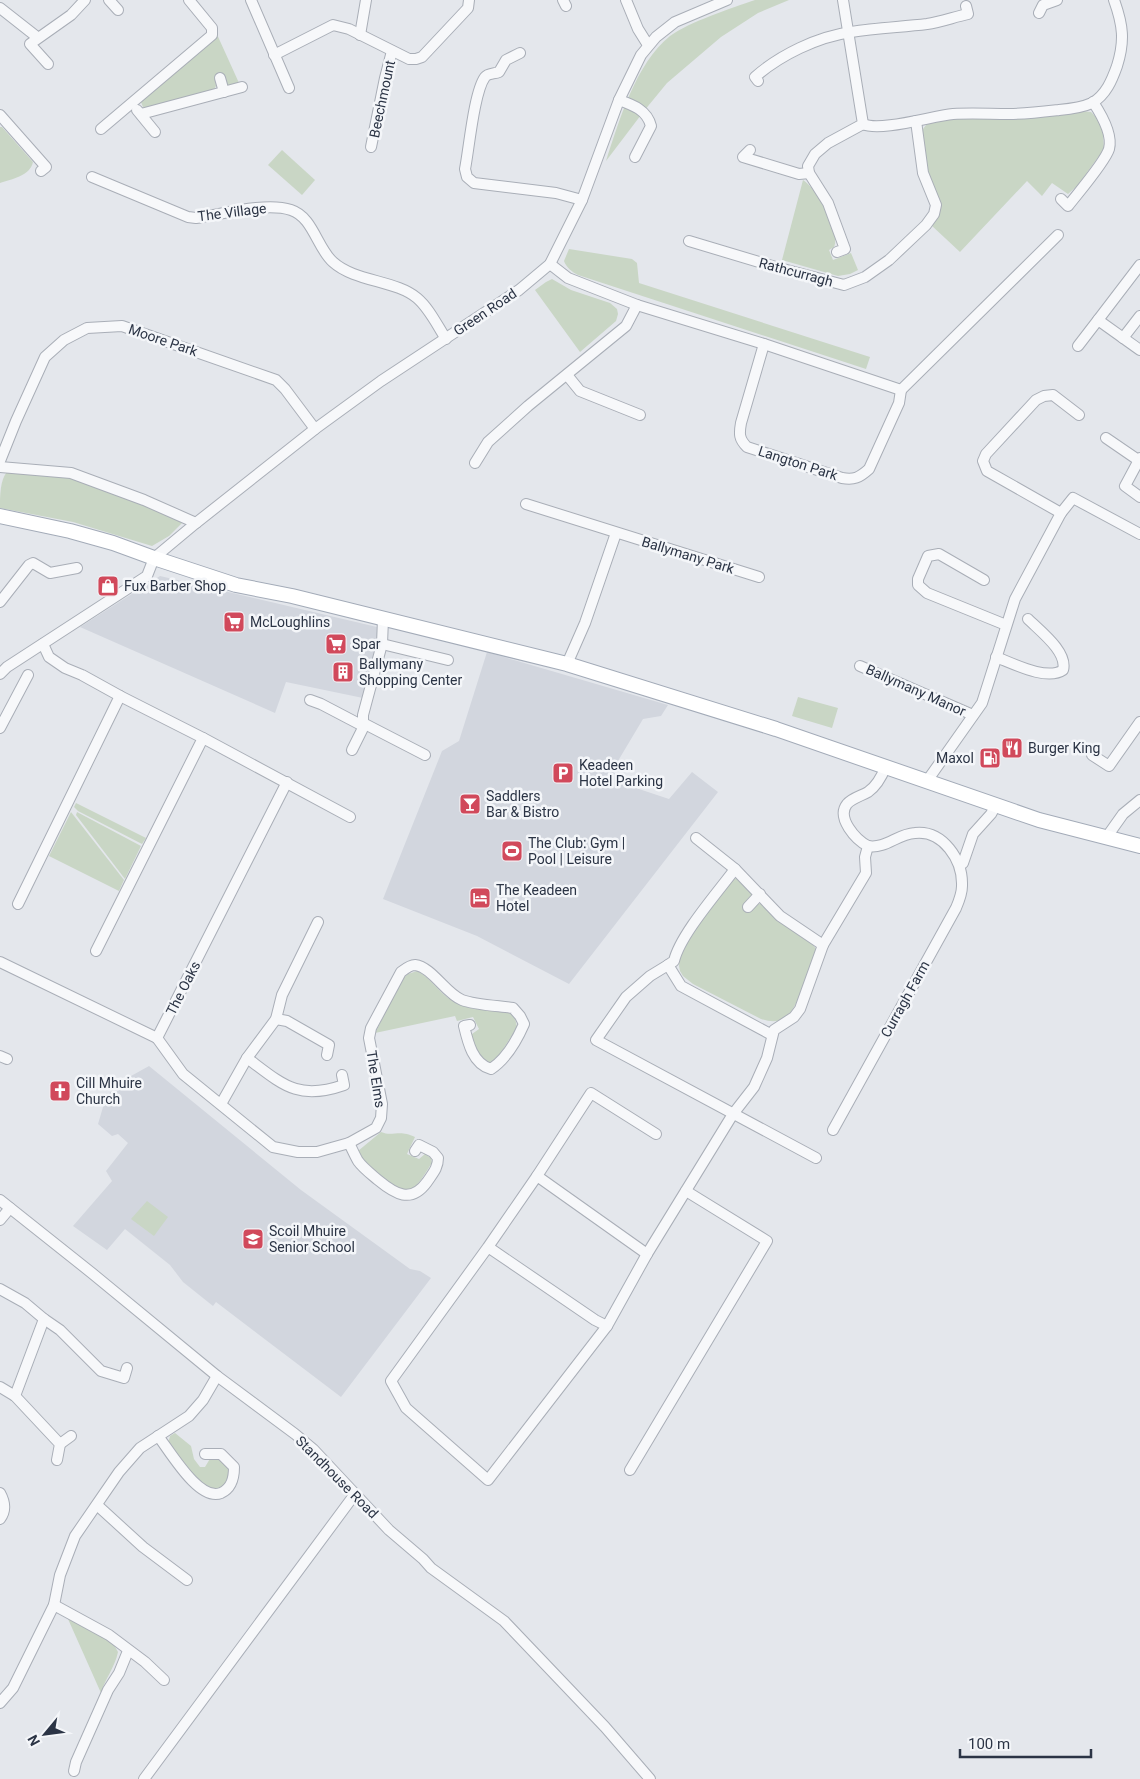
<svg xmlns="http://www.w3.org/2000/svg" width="1140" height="1779" font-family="Roboto,sans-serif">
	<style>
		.built { fill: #d2d6de }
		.green { fill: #c9d6c5 }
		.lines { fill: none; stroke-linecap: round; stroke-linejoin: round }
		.minor-casing { stroke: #a9aeb7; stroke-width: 12 }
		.major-casing { stroke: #a3abb8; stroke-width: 16 }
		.minor { stroke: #f7f8fa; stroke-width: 10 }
		.major { stroke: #fff; stroke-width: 14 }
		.labels { text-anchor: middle; stroke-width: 5; stroke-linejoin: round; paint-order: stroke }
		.street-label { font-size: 14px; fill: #2b3445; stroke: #f4f6f9 }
		.poi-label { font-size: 14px; fill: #2b3445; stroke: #f4f6f9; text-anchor: start }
	</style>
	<rect width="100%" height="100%" fill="#e4e7ec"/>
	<g class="built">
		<path d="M160,576L377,627L383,635L363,698L286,682L275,713L80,627Z"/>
		<path d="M487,652L668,705L661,716L643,719L612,771L631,783L633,787L669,799L692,772L718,792L569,984L477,936L383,899L442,751L459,741Z"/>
		<path d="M149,1066L301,1190L410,1269L420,1271L431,1278L341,1397L216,1302L213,1306L183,1282L170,1265L125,1229L107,1250L73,1226L112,1181L106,1171L128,1143L118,1134L112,1136L98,1124L106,1097L114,1088L131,1076Z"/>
	</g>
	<g class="green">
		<path d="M755,0H789L758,13L721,37L667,83L644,111L606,161C619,121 636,63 670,36C689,22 732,8 755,0Z"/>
		<path d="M215,30L239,83L228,85L222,77L215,79L216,86L213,91L147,108L143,107L141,102L145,98L211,42Z"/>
		<path d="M1081,111L1091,112L1098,119L1103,132L1104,149L1078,185L1068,194L1052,183L1042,196L1027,181L960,252L931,225L935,221L927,175L922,131C924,127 926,124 930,123C948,116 984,119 1004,119C1030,119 1056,115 1081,111Z"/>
		<path d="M0,127H2L33,162C30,176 12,179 0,183Z"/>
		<path d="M282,150L315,180L302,195L268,165Z"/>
		<path d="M803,180C817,188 841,233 834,247L829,250L833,260L851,253L858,270L850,274L838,276L782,260Z"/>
		<path d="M569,249L632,259L637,263L639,283L870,357L866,369L578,275C572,272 566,267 564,261Z"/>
		<path d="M552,279L571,290L610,303L617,309L618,314L616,321L580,352L535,290L546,282Z"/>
		<path d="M7,472L46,474L70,478L177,516L181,520L182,523L169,536L152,546L73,522L0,508C0,496 0,480 7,472Z"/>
		<path d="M798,697L838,708L832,728L792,716Z"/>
		<path d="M76,803L146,838L142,844L78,811L74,807Z"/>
		<path d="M71,812L124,880L119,891L49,856Z"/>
		<path d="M77,812L141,846L125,879L76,815Z"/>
		<path d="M739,878L752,892L750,910L758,904H763L778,919L813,945L817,950C812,961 808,972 804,983C796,1004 790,1029 761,1019L693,984L683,976L680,971L679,966L680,954L704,917L733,879Z"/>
		<path d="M417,971C433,979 438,993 453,1001C469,1011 491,1010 510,1013L515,1018L517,1027L496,1061C481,1070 470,1045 472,1034L479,1029L473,1017L457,1021L455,1016L375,1033L403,978L408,974Z"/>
		<path d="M381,1132C393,1137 399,1129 415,1137L407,1154L419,1159L425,1154L431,1158L432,1163C426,1171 419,1187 409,1190C398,1193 369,1170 363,1161C361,1158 359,1154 358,1151Z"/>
		<path d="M147,1201L168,1217L154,1236L131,1219Z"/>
		<path d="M175,1433L191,1446L194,1459L200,1467H205L211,1457C223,1460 233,1468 227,1481C225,1484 222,1488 218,1489C214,1490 209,1490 205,1490L168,1444L170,1436Z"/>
		<path d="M68,1619L113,1643L118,1652C115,1667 105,1679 101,1693Z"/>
	</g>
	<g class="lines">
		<g class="minor-casing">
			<g id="minor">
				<path d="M109,0L118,10"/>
				<path d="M251,0L289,88"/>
				<path d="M563,0L566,6"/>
				<path d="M626,0L638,29L648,45"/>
				<path d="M0,8L37,37"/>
				<path d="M1039,13L1043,5L1057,0"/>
				<path d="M360,35L366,0"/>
				<path d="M520,53L506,60L499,72C494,74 488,73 485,77C474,92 469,149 465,169L467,177L474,183L556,193L582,200"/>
				<path d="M274,55L333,25L349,29L409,59H416L422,57L468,8L469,0"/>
				<path d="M48,64L30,44L71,15L85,0"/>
				<path d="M220,78L224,92"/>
				<path d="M758,81L755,77C780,55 817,37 851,32C876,28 902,27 927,24C941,22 954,17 968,14L966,6"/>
				<path d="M619,100C633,105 647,110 651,126L635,157"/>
				<path d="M137,110L155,132"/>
				<path d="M141,114L242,87"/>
				<path d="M0,115L46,167L41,171"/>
				<path d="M863,124C880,132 932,116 953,114C972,113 990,114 1009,114C1026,114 1042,112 1059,110C1070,109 1081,108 1092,103C1106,95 1112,80 1117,66C1125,41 1123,25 1114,0"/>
				<path d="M101,129L212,35V28L189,0"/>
				<path d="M371,147L385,78L392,51"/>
				<path d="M750,150L743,157L799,174L809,173"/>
				<path d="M92,177L188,217L196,218C223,214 266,202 291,210C313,217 317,248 333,262C355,282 396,280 417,298C429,308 437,325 446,339"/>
				<path d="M1061,199L1068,206C1078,193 1105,162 1109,149C1113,134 1101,114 1093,102"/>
				<path d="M689,241L779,268L844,285L865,277L889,260L926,225L934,214L936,205L923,173L916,121"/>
				<path d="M837,252L845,249L828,203L809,173L808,166L815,154L828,143L863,124L843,0"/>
				<path d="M550,264L568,278L637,305L764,344L901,390L1058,235"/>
				<path d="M1098,320L1140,265"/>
				<path d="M1123,338L1140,316"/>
				<path d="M764,344L741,423C739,434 739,439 747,447L842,478C854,480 859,478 869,469L899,403L901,390"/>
				<path d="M1078,346L1098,320L1140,350"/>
				<path d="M567,375L580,391L640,415"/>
				<path d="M1106,438L1138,460"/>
				<path d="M1140,458L1125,486L1140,497"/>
				<path d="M0,461L16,421L45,357L64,340L87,328L122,326L276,380L285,389L315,429"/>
				<path d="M475,463L488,442L528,406L626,326L637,305"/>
				<path d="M0,467L71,473L144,500L196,523"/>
				<path d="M526,504L759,577"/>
				<path d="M1061,513L987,471L983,461L986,454L1036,400L1044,396L1053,395L1079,415"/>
				<path d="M984,580L939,554L928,556L918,579V585L927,593L1006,625"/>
				<path d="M0,602L29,565L33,563L50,573L77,568"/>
				<path d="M43,644L49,657L65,668L82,675L120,696L203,738L350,817"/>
				<path d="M382,644L448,660"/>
				<path d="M996,657C1014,664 1047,681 1063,670C1068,652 1040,631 1028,619"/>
				<path d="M567,664L585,623L616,533"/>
				<path d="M860,666L973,715"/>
				<path d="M0,674L7,667L147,576L154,558L196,523L315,429L381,381L519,290L550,264L582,200L619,100L641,55L656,37L675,22L727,0"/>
				<path d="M310,700L321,704L363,726"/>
				<path d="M363,723L425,755"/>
				<path d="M0,728L28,675"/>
				<path d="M352,750L363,728V715L382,644L383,619"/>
				<path d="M1092,755L1109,766L1140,722"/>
				<path d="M927,781L982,703L1015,599L1061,513L1073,498L1140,534"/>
				<path d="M696,838L735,869"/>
				<path d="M1106,838L1123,814L1140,800"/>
				<path d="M960,865L963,863L973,834L991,814L996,805"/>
				<path d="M18,904L120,696"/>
				<path d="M748,907L760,894"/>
				<path d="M96,951L203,738"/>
				<path d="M0,962L157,1038L287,782"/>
				<path d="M668,965L674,961C680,935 718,892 735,869L780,916L823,945"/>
				<path d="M276,1019L287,1021L329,1045L327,1055"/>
				<path d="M772,1035L681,986L668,965L650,976L626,997L596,1040L816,1158"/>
				<path d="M157,1038L183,1074L273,1147L298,1152H317L349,1143L376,1128L381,1118L382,1104L369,1038L371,1028L401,972C405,969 410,965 415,965C432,967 446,994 462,1000C475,1005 500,1006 513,1008L520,1016L524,1024C517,1040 506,1059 491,1069C473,1064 468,1043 464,1026L470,1025"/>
				<path d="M0,1056L7,1059"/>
				<path d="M247,1058C283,1085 298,1101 344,1085L342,1075"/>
				<path d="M221,1104L247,1058L276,1019L282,995L318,922"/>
				<path d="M833,1130L956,908C959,901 962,893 962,886C963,860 943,830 915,833C897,834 886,849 868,846"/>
				<path d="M349,1143C352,1149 355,1156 358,1161C363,1168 371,1174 378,1180C395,1194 411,1204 427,1182C433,1173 438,1168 438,1158L433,1152L419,1145L415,1151"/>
				<path d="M537,1176L591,1093L656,1134"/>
				<path d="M0,1200L93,1274L217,1376L295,1434L313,1449L389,1530L423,1559L431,1568L504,1621L605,1727L650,1779"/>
				<path d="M0,1220L10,1208"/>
				<path d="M488,1247L391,1381L406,1408L488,1480L607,1326L595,1320L488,1247L537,1176L647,1254"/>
				<path d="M0,1289L25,1303L44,1319L60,1330L101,1371L124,1378L127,1368"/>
				<path d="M607,1326L647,1254L733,1114L754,1087L767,1058L774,1030L794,1017L800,1009L823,945L866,873L865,857L868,846C856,840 836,818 847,804C852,798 861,796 868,792C877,786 882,776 886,766"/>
				<path d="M0,1387L15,1396L60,1444L57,1460"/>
				<path d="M15,1396L44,1319"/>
				<path d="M158,1436C170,1451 199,1502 221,1493C232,1488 234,1478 234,1467L221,1454H205"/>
				<path d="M60,1444L71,1436"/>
				<path d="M630,1470L767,1241L686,1191"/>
				<path d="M0,1493C5,1502 6,1511 0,1519"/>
				<path d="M97,1505L143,1547L187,1580"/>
				<path d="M54,1605L109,1635L145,1662L164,1680"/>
				<path d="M0,1703L13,1688L54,1605L60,1575L75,1536L119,1472L140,1448L189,1416L203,1400L217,1376"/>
				<path d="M74,1771L76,1762L108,1690L119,1673L128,1651"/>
				<path d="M144,1779L355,1494"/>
			</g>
		</g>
		<g class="major-casing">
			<path id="major" d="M0,516L70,531L113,543L154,558L236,585L292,596L567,664L776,729L1039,820L1140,846"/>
		</g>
		<use href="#minor" class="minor"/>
		<use href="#major" class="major"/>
	</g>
	<defs>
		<g id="shop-square" transform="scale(1.125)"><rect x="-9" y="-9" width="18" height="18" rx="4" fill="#d1495b" stroke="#f4f6f9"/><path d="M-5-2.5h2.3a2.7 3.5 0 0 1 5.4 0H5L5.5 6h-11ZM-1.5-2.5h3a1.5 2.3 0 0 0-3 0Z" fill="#fff"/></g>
		<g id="supermarket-square" transform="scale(1.125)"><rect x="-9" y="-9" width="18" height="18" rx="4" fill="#d1495b" stroke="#f4f6f9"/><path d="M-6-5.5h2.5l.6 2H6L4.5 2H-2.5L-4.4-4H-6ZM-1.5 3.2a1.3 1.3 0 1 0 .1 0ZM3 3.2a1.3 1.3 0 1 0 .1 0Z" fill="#fff"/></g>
		<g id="building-square" transform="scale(1.125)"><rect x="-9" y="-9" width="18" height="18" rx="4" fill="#d1495b" stroke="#f4f6f9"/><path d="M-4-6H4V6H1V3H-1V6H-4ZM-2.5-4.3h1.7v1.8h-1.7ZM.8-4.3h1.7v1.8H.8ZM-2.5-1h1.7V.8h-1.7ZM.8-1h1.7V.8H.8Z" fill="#fff"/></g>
		<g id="restaurant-square" transform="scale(1.125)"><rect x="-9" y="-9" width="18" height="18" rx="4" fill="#d1495b" stroke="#f4f6f9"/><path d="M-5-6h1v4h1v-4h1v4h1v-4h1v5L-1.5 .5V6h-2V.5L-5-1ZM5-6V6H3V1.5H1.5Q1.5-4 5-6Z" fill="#fff"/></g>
		<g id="fuel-square" transform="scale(1.125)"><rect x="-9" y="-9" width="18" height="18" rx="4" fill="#d1495b" stroke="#f4f6f9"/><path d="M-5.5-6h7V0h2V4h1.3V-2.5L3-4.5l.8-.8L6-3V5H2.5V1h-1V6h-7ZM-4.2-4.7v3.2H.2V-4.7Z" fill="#fff"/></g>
		<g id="parking-square" transform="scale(1.125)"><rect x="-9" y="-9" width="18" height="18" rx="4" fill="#d1495b" stroke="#f4f6f9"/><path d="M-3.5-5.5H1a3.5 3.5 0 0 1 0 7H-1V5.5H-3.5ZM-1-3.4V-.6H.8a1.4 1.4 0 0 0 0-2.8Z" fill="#fff"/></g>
		<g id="bar-square" transform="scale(1.125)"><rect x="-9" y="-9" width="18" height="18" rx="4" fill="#d1495b" stroke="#f4f6f9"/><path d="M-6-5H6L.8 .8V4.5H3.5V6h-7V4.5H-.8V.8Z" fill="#fff"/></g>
		<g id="stadium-square" transform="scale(1.125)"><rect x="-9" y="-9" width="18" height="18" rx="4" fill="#d1495b" stroke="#f4f6f9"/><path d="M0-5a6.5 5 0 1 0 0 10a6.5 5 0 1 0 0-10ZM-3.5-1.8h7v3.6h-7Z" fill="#fff"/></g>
		<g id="hotel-square" transform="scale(1.125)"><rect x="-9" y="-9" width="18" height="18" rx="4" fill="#d1495b" stroke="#f4f6f9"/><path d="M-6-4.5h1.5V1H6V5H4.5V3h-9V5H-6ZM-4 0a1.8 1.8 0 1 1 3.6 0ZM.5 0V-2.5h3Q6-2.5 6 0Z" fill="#fff"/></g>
		<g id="church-square" transform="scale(1.125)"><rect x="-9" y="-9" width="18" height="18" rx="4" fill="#d1495b" stroke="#f4f6f9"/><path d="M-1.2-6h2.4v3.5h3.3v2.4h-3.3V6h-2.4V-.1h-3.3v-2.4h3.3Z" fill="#fff"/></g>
		<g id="school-square" transform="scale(1.125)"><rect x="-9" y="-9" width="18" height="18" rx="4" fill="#d1495b" stroke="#f4f6f9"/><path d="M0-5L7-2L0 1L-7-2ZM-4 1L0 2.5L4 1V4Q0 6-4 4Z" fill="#fff"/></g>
	</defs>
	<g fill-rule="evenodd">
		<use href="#shop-square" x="108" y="586"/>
		<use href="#supermarket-square" x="234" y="622"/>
		<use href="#supermarket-square" x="336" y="644"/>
		<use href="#building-square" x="343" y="672"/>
		<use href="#restaurant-square" x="1012" y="748"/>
		<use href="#fuel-square" x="990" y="758"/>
		<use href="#parking-square" x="563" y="773"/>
		<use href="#bar-square" x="470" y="804"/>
		<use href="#stadium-square" x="512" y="851"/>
		<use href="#hotel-square" x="480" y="898"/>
		<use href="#church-square" x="60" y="1091"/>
		<use href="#school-square" x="253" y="1239"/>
	</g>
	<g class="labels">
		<g class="street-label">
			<text transform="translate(382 99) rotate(-78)" y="5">Beechmount</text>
			<text transform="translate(232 212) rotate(-7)" y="5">The Village</text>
			<text transform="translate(796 272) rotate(15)" y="5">Rathcurragh</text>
			<text transform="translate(485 312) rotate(-34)" y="5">Green Road</text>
			<text transform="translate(163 340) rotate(19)" y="5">Moore Park</text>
			<text transform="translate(798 463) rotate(18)" y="5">Langton Park</text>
			<text transform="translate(688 555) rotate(17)" y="5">Ballymany Park</text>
			<text transform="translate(916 690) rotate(24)" y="5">Ballymany Manor</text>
			<text transform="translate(183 988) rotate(-63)" y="5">The Oaks</text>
			<text transform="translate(905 999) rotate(-61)" y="5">Curragh Farm</text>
			<text transform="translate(376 1079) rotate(81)" y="5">The Elms</text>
			<text transform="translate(337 1477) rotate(45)" y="5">Standhouse Road</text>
		</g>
		<g class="poi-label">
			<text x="124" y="591">Fux Barber Shop</text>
			<text x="250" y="627">McLoughlins</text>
			<text x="352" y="649">Spar</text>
			<text x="359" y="669">Ballymany<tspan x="359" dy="16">Shopping Center</tspan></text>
			<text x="1028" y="753">Burger King</text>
			<text x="974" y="763" text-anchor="end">Maxol</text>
			<text x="579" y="770">Keadeen<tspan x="579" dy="16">Hotel Parking</tspan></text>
			<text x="486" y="801">Saddlers<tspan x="486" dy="16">Bar &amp; Bistro</tspan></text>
			<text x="528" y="848">The Club: Gym |<tspan x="528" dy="16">Pool | Leisure</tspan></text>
			<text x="496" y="895">The Keadeen<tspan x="496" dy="16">Hotel</tspan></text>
			<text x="76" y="1088">Cill Mhuire<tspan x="76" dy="16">Church</tspan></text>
			<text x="269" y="1236">Scoil Mhuire<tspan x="269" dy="16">Senior School</tspan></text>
		</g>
	</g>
	<g transform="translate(45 1734) rotate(241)" stroke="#f4f6f9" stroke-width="4" paint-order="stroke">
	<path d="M0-4L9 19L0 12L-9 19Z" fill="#2b3445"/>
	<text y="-8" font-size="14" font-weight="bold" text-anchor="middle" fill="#2b3445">N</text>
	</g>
	<path d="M960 1749v8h131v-8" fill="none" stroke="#2b3445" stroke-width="2.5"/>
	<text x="968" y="1749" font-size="15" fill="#2b3445" stroke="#f4f6f9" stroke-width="4" paint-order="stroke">100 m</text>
</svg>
